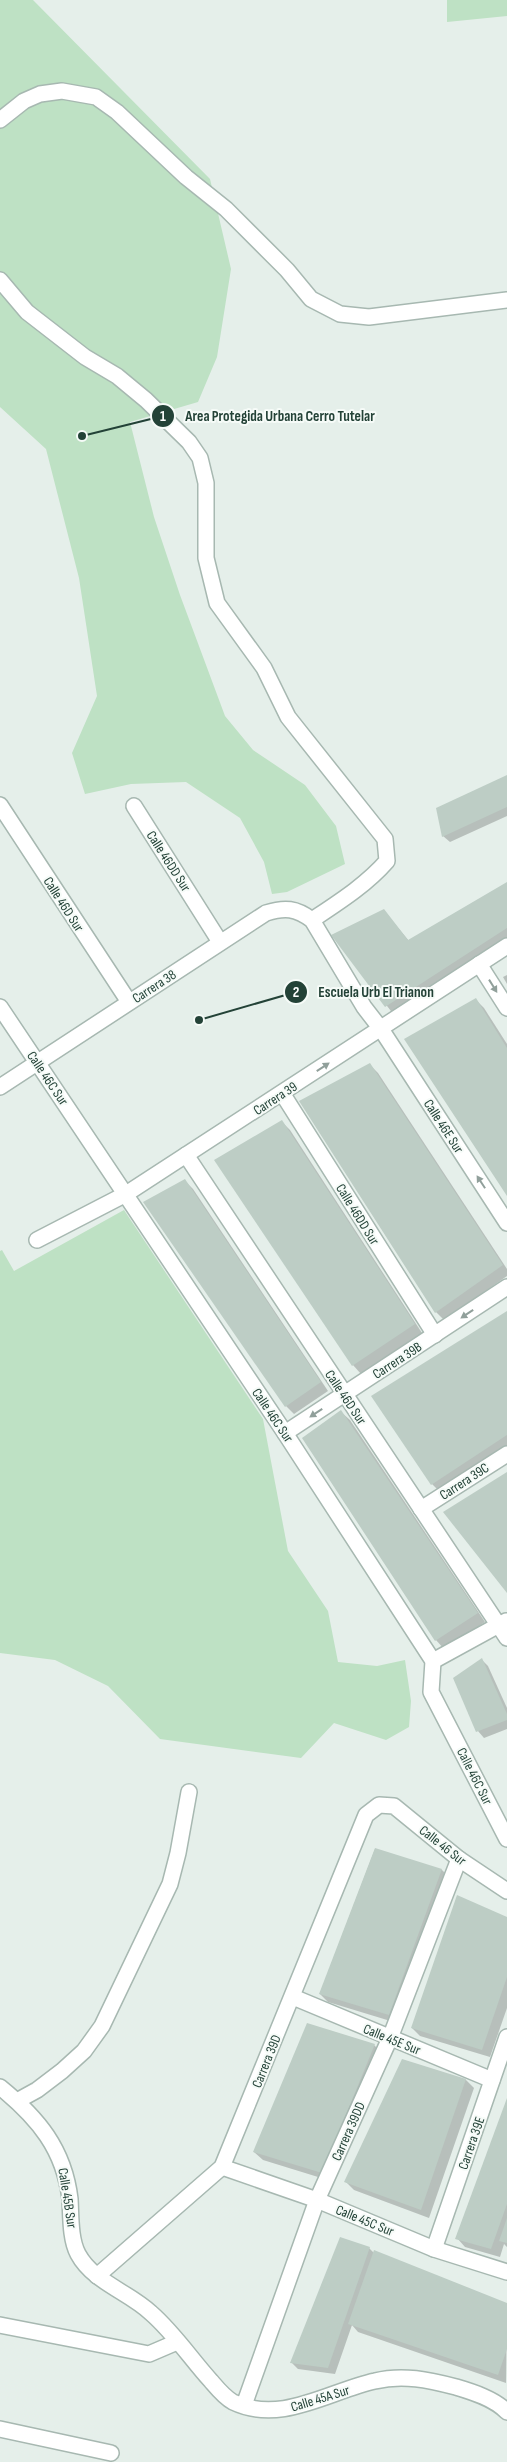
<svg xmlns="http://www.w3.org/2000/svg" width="507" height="2462" font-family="'Sofia Sans Condensed',sans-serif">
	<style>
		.green { fill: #bee1c4 }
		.shadow { fill: #0003 }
		.building { fill: #bdcdc5 }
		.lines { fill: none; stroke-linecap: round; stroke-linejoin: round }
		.minor-casing { stroke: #a7b8b1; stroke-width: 18 }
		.minor { stroke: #fff; stroke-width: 15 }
		.oneway { fill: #91a09b }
		.labels { text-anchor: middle; stroke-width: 4; stroke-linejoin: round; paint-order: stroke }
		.street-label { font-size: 14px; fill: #234237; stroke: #f6fbf8 }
		.leader { fill: none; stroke: #234237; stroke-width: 2 }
		.callout-dot { fill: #234237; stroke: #f6fbf8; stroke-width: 2 }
		.mark-label { font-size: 15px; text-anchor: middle; font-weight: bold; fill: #fff }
		.callout-label { font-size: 15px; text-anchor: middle; font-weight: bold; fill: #234237; stroke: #f6fbf8; stroke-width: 4; stroke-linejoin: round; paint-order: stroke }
	</style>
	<rect width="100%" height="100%" fill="#e5efea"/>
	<g class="green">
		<path d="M0,0H33L210,179L231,269L217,357L198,402L130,422L154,517L180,595L225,716L253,750L305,785L336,826L345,864L287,892L272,894L264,862L240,818L186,782L131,784L85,794L72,753L97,696L79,578L46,449L0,407Z"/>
		<path d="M447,0H507V16L447,22Z"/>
		<path d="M124,1210L263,1419L288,1551L328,1611L338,1662L377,1666L405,1660L411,1701L409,1727L386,1740L334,1723L301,1758L160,1739L108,1686L55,1660L0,1653V1251L2,1250L14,1271Z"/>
	</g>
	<g class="shadow">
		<path d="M507,776V816L450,842L443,836Z"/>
		<path d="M507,884V942L394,1015L333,936L384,911L409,941Z"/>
		<path d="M507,975V984L503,977Z"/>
		<path d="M476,1000L484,1008L507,1044V1194Z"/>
		<path d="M369,1064L378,1073L507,1269V1276L444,1320L436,1312Z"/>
		<path d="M282,1122L290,1130L422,1333L361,1374L353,1365Z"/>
		<path d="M185,1181L193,1189L328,1391L294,1414L286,1406Z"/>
		<path d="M507,1313V1448L441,1493L432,1484L373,1396Z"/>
		<path d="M341,1412L350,1420L485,1622L444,1649L436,1640Z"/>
		<path d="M481,1659L488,1666L507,1708V1729L484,1738L478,1731Z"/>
		<path d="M375,1849L442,1870L450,1878L397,2023L328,2002L320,1994Z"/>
		<path d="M507,1919V2008L490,2057L420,2036L412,2028Z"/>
		<path d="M374,2045L382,2053L331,2181L263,2160L254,2152Z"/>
		<path d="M403,2060L466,2080L474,2088L429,2218L354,2190L346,2182Z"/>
		<path d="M507,2101V2247L504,2244L500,2257L465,2247L457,2238Z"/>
		<path d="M369,2248L375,2254L507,2304L506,2383L358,2332L352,2325L335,2374L298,2369L292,2363Z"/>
	</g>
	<g class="building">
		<path d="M507,775V807L442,837L436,808Z"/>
		<path d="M507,882V928L385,1007L331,935L384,909L408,940Z"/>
		<path d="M476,998L507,1048V1196L404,1039Z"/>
		<path d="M370,1063L503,1265L435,1313L299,1101Z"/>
		<path d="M282,1120L415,1324L352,1366L214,1160Z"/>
		<path d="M185,1179L321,1382L285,1407L143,1202Z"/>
		<path d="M507,1311V1435L431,1485L371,1396Z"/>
		<path d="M341,1410L478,1613L435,1641L302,1438Z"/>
		<path d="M507,1472V1593L443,1512Z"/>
		<path d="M482,1658L507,1714V1720L476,1732L453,1678Z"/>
		<path d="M375,1848L442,1869L389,2015L319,1994Z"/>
		<path d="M457,1895L507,1917V1977L482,2050L411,2028Z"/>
		<path d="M307,2023L375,2044L322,2173L253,2152Z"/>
		<path d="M402,2059L466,2079L421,2210L344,2182Z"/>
		<path d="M507,2098V2204L491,2249L455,2239Z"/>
		<path d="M507,2218V2243L499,2241Z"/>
		<path d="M340,2237L370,2247L328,2368L290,2363Z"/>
		<path d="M374,2250L507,2303V2349L498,2375L348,2324Z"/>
	</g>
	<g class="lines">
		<g class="minor-casing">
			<g id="minor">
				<path d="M0,120L24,101L40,94L62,91L96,97L117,112L186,177L226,209L287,270L311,299L340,314L369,317L507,300"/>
				<path d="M0,280L27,312L85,357L117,376L146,400L189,442L200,458L206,483V558L217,603L264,668L288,717L385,839L387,861C366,885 339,902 312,920"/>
				<path d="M0,805L129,1002"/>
				<path d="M134,806L220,942"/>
				<path d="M479,964L507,1008"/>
				<path d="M0,1007L285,1433L433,1661L431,1692L507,1839"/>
				<path d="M0,1087L266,913C285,907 296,908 312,920L364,1007L381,1029L507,1223"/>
				<path d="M282,1093L435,1335"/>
				<path d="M186,1155L507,1638"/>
				<path d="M37,1240L126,1194L507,946"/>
				<path d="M285,1433L507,1287"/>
				<path d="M421,1509L507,1454"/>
				<path d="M433,1661L506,1621"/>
				<path d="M293,1997L492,2080"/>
				<path d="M0,2087C38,2118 64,2149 70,2199C71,2216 70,2239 78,2254C93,2282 129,2292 151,2313C174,2333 191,2359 211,2381C217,2388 224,2397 233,2402C281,2425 329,2391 375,2381C403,2374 429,2380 456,2387C473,2392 495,2399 507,2412"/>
				<path d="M17,2101L37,2090L62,2071L84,2051L102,2026L170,1884L178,1853L189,1792"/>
				<path d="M222,2167L317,2200L434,2249L507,2272"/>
				<path d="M434,2249L507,2037"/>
				<path d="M97,2276L222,2167L366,1815L379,1805L394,1806L459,1859L507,1891"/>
				<path d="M0,2325L149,2354L177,2342"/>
				<path d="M244,2405L317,2200L390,2038L459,1859"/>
				<path d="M0,2429L111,2453"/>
			</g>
		</g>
		<use href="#minor" class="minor"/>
	</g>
	<defs><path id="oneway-solid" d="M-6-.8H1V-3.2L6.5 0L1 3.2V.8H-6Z" transform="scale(1.25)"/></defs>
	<g class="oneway">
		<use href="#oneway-solid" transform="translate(493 986) rotate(58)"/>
		<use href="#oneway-solid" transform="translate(323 1067) rotate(-33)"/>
		<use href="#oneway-solid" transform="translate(481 1182) rotate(-123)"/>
		<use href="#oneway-solid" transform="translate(467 1314) rotate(146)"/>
		<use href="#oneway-solid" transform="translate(316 1413) rotate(147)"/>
	</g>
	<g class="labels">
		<g class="street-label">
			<text transform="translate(169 861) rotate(57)" y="5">Calle 46DD Sur</text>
			<text transform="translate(64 904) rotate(57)" y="5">Calle 46D Sur</text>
			<text transform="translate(154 986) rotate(-33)" y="5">Carrera 38</text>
			<text transform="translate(48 1078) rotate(56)" y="5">Calle 46C Sur</text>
			<text transform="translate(275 1098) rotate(-33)" y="5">Carrera 39</text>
			<text transform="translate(444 1126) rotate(57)" y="5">Calle 46E Sur</text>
			<text transform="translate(358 1214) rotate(58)" y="5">Calle 46DD Sur</text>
			<text transform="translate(397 1360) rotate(-33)" y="5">Carrera 39B</text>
			<text transform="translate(346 1397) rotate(56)" y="5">Calle 46D Sur</text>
			<text transform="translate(273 1415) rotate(56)" y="5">Calle 46C Sur</text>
			<text transform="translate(464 1481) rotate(-33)" y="5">Carrera 39C</text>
			<text transform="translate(475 1776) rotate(63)" y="5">Calle 46C Sur</text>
			<text transform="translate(443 1845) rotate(38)" y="5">Calle 46 Sur</text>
			<text transform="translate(392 2039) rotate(22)" y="5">Calle 45E Sur</text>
			<text transform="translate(266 2061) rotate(-68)" y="5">Carrera 39D</text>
			<text transform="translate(348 2131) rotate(-66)" y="5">Carrera 39DD</text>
			<text transform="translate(471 2143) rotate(-71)" y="5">Carrera 39E</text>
			<text transform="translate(68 2198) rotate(81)" y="5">Calle 45B Sur</text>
			<text transform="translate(365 2220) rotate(22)" y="5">Calle 45C Sur</text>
			<text transform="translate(320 2398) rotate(-17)" y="5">Calle 45A Sur</text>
		</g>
	</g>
	<path class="leader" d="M82 436L163 416M199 1020L296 992"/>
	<g class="callout-dot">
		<circle cx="82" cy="436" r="5"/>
		<circle cx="199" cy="1020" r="5"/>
		<circle cx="163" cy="416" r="12"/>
		<circle cx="296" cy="992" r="12"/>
	</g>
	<g class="mark-label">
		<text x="163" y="421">1</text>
		<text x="296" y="997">2</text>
	</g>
	<g class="callout-label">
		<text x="280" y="421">Area Protegida Urbana Cerro Tutelar</text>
		<text x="376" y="997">Escuela Urb El Trianon</text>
	</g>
</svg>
